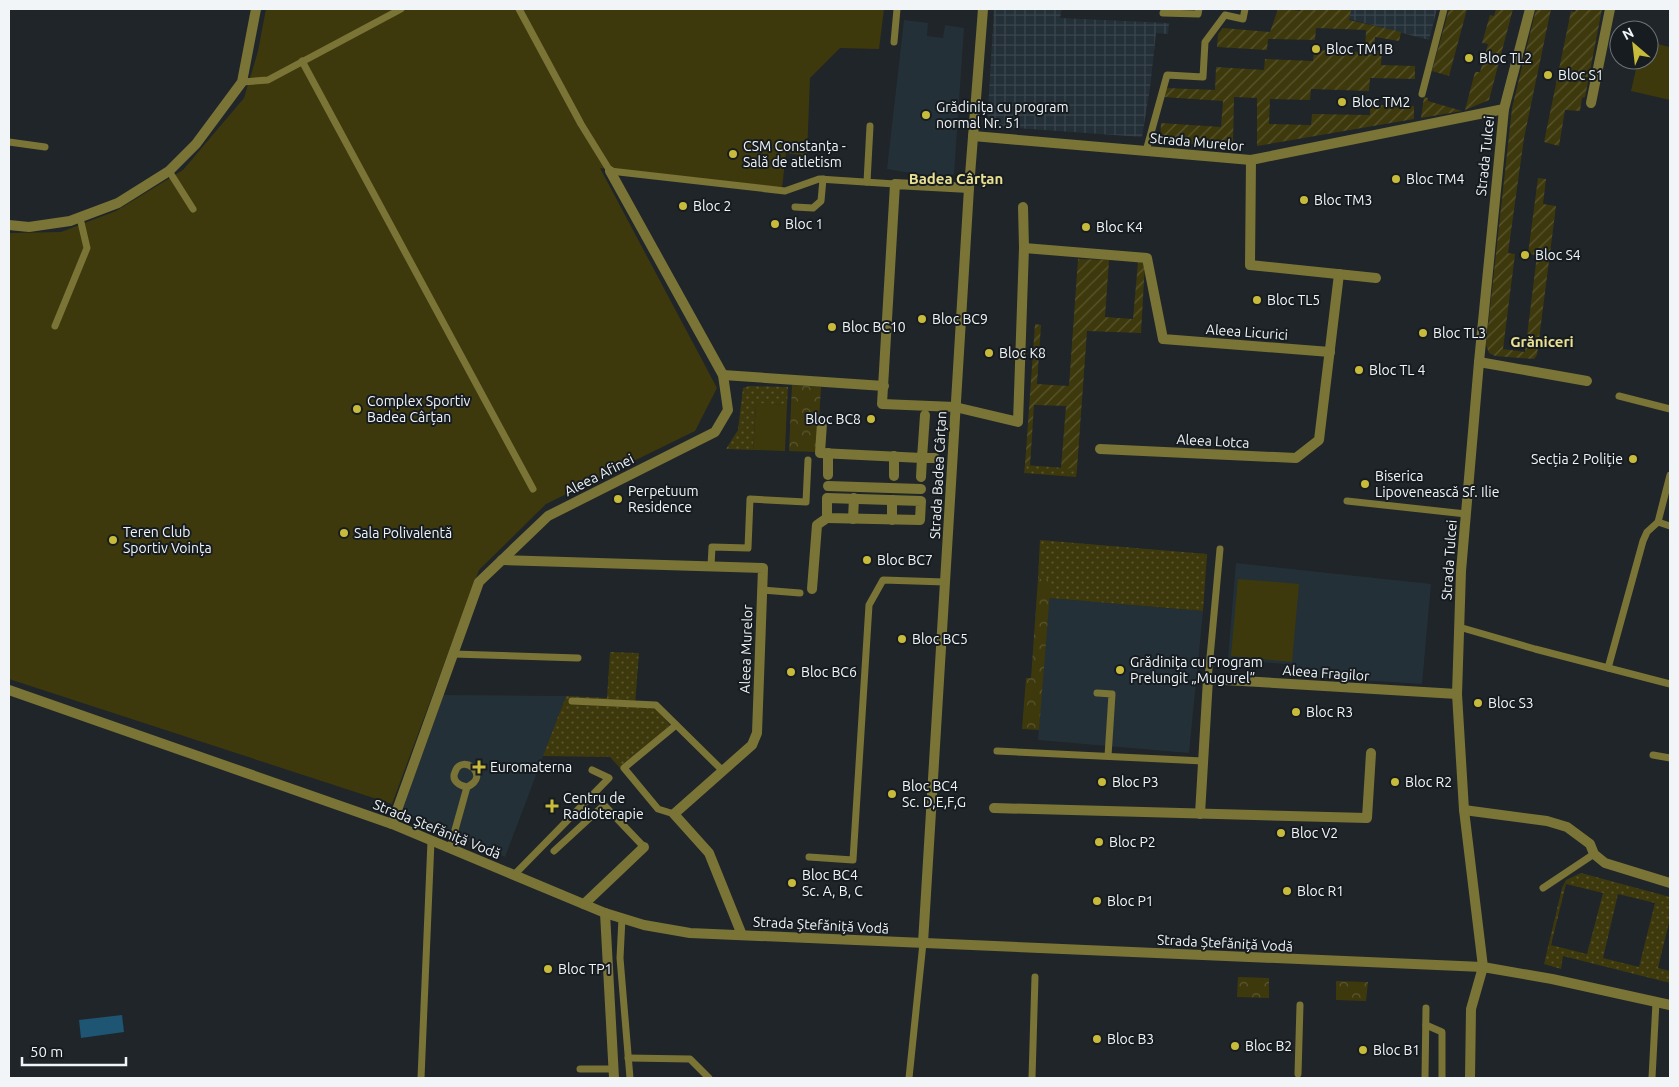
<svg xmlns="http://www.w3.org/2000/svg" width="1679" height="1087" font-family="Ubuntu,sans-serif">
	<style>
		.built { fill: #243038 }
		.industrial { fill: url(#industrial-grid) }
		.grass { fill: url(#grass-dots); fill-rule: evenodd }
		.forest { fill: url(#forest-crowns) }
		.garden { fill: url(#garden-furrows) }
		.pitch { fill: #3e390c }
		.water { fill: #1d5572 }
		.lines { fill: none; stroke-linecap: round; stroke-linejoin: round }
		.service { stroke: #7a7436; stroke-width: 7 }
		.pedestrian { stroke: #7a7436; stroke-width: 10 }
		.minor { stroke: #7a7436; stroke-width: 10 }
		.tertiary { stroke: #7a7436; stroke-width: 10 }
		.poi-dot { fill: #c8bb3b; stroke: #161c20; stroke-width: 2 }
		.labels { text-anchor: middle; stroke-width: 4; stroke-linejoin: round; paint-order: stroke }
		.poi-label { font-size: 14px; fill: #f1f5f8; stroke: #161c20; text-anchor: start }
		.street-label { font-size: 14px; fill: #f1f5f8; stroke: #161c20 }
		.neighbourhood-label { font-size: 15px; font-weight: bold; fill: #eae192; stroke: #161c20 }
	</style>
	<defs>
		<pattern id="industrial-grid" width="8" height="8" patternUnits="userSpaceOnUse" patternTransform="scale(1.25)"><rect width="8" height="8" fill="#243038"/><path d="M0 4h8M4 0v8" fill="none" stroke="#3a444c"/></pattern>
		<pattern id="grass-dots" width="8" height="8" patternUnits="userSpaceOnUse" patternTransform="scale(1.25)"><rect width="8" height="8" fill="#3e390c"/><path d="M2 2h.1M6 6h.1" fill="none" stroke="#5a5630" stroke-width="1.8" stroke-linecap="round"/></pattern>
		<pattern id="forest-crowns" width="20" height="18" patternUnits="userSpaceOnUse" patternTransform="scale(1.25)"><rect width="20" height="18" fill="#3e390c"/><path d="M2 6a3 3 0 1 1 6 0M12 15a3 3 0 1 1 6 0" fill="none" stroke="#5a5630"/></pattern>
		<pattern id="garden-furrows" width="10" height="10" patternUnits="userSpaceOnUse" patternTransform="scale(1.25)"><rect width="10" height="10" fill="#3e390c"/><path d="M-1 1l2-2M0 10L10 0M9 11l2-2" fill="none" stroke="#5a5630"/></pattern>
	</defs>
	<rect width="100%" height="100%" fill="#1f2529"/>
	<g class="built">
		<path d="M904,20L928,23L927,36L943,38L945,25L964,28L954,174L947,179L887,169Z"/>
		<path d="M1236,563L1431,584L1422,684L1296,676V665L1228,659Z"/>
		<path d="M1049,598L1203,611L1189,753L1038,740Z"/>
		<path d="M443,695L566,696L505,857L402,811Z"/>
	</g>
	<g class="industrial">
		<path d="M994,9H1062L1060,18L1169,23L1168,34L1156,33L1150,88L1142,137L987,126Z"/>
		<path d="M1351,9H1437L1429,40L1349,19Z"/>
	</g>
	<g class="grass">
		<path d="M749,386L788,387L787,405L756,404L753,450L726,449L738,430L743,388Z"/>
		<path d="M1025,465L1077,469L1076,477L1024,473Z"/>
		<path d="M1040,540L1207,554L1203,611L1049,598L1050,580L1038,579Z"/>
		<path d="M610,652L639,653L635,705L655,707L670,725L620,768L610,757L543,756L566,696L607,698Z"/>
		<path d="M1581,873L1670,897V918L1658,968L1670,971V983L1563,956L1561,969L1544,964L1562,888L1566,880ZM1566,884L1603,893L1587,954L1551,945ZM1618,894L1655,903L1639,967L1603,958Z"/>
	</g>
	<g class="forest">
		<path d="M792,385L821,387L817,452L789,451Z"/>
		<path d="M1038,579H1051L1039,730L1022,729L1026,678H1031Z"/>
		<path d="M1238,977L1269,978V998L1237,997Z"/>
		<path d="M1336,981L1368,982L1366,1001L1336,1000Z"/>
	</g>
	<g class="garden">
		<path d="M1278,9H1288L1300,11L1301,9L1351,10L1349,20L1401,32L1399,41L1375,37L1374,51H1382L1381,65L1415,66V79L1370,78L1369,91L1311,89L1310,100L1270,99L1269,124L1311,125L1312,114L1370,115V105L1414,106V119L1257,146V98L1234,97L1233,146L1160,142L1161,123L1221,127L1223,101L1163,97L1165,88L1215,90L1216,67L1264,70L1265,59L1313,61L1314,50L1365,52L1366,30L1316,28L1315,40L1268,39L1267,50L1217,47L1218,34L1223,28L1270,32Z"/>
		<path d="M1449,9H1467L1449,76L1432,71Z"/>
		<path d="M1496,9H1513L1489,100L1465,110L1475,72H1480L1488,44L1482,43L1490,15L1494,16Z"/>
		<path d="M1536,9H1551L1524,138L1508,253L1515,254L1503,349L1525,352L1537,255L1528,254L1538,178L1546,179L1543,204L1556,206L1537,355L1534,359L1495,356L1489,353L1486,345L1512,108Z"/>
		<path d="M1576,9H1602L1585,97L1582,98L1580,111L1565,110L1559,146L1544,142L1571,11L1575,12Z"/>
		<path d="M1424,97L1428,98V101L1462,111L1421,118Z"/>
		<path d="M1078,259L1109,260L1105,317L1133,319L1138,262L1145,263L1141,333L1087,331L1077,469L1061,468L1066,406L1034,405L1030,466L1025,465L1035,324L1041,325L1037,384L1069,386Z"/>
	</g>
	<g class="pitch">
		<path d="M266,9H884L879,49L840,48L810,78L807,156L786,153L782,188L600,168L717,388L695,431L546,504L479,570L392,804L9,679V233L61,232L116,211L183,170L244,98L258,51Z"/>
		<path d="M1649,42L1670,47V100L1631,91L1638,60H1649Z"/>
		<path d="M756,403L787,405L785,451L753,450Z"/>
		<path d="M1238,579L1299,584L1292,662L1231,656Z"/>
	</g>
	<path class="water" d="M122,1015L124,1032L81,1038L79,1020Z"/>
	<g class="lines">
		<g class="service">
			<path d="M519,9L581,124L610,171L785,191L819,179L895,184"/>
			<path d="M1163,13L1198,14L1199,9"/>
			<path d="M894,42L897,9"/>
			<path d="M302,61L533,489"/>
			<path d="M242,82L268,80L401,9"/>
			<path d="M1422,94L1444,9"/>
			<path d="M9,142L45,147"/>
			<path d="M1146,151L1167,75L1203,77L1205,42L1225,15L1243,19L1245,9"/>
			<path d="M169,171L193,209"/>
			<path d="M867,182L870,126"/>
			<path d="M795,207L813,208L821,201L823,179"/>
			<path d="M55,326L87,248L80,218"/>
			<path d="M1619,396L1670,409"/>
			<path d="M1347,501L1466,514"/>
			<path d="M1658,522L1670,526"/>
			<path d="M711,566L712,547L748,548L750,499L806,502L808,460"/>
			<path d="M762,590L800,593"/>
			<path d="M1459,627L1535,649L1670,684"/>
			<path d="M453,654L578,658"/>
			<path d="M1608,668L1643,541L1647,532L1658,522L1670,475"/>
			<path d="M1208,679L1220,549"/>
			<path d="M1097,693L1112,694L1108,756"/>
			<path d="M572,701L656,705L723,771"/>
			<path d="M997,751L1203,761"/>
			<path d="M1653,755L1670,758"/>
			<path d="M674,814L658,809L624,768L676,725"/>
			<path d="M450,848L467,787C492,776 462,752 455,772C451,781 460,786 467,787"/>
			<path d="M554,851L604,805L644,847"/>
			<path d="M809,857L853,860L869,605L883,580L945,582"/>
			<path d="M514,875L609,778L592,770"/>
			<path d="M1543,888L1594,854"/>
			<path d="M622,918L620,958L630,1078"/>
			<path d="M1426,1025L1442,1032V1078"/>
			<path d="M628,1058L690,1059L709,1078"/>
			<path d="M580,1069H613"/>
			<path d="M1298,1074L1300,1005"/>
			<path d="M421,1078L431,841"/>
			<path d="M909,1078L923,943"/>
			<path d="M1032,1078L1035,977"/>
			<path d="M1425,1078L1426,1008"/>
			<path d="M1652,1078L1656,1002"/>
		</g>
		<g class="pedestrian">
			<path d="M822,423L820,453L922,458L925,415"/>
			<path d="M828,475V453"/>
			<path d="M894,476V456"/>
			<path d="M921,477L922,458H935"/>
			<path d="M828,486L921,489"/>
			<path d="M827,498L921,501L920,520L827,518Z"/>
			<path d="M853,519L854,498"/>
			<path d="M892,520V500"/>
			<path d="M812,589L817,525L827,518"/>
		</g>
		<g class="minor">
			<path d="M1591,103L1610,9"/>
			<path d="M973,136L1251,160L1504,109"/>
			<path d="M1251,160L1250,265L1376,278"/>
			<path d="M969,188L895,184L882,404L955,407L1018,422L1024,248L1023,207"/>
			<path d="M9,225L29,227L70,221L118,203L169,171L196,144L242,82L256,9"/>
			<path d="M1024,248L1147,258L1163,339L1330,352"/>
			<path d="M1479,362L1587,381"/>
			<path d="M723,375L884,386"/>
			<path d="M1100,449L1296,458L1319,440L1339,274"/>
			<path d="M502,560L763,568L757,733L752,745L674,814L709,853L742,935"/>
			<path d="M994,808L1367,818L1371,753"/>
			<path d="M1464,810L1547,821L1567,827L1590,844L1594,854L1605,863L1670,883"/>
			<path d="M1200,814L1208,679L1457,694"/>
			<path d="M392,824L479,582L548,516L715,432L728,410L723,375L610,171"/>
			<path d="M584,904L644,847"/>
			<path d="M605,913L614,1078"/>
			<path d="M1470,1078L1471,1009L1483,967"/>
		</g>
		<g class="tertiary">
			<path d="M9,690L392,824L605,913L644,925L690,933L1483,967L1552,979L1670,1005"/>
			<path d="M923,943L969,188L983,9"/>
			<path d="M1483,967L1464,810L1457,694L1461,571L1479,362L1504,109L1530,9"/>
		</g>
	</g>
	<g class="poi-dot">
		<circle cx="1316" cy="49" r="5"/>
		<circle cx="1469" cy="58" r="5"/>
		<circle cx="1548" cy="75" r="5"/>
		<circle cx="1342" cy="102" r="5"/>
		<circle cx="926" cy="115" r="5"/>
		<circle cx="733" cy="154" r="5"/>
		<circle cx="1396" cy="179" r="5"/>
		<circle cx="1304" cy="200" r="5"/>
		<circle cx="683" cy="206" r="5"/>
		<circle cx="775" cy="224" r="5"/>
		<circle cx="1086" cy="227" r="5"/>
		<circle cx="1525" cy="255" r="5"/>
		<circle cx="1257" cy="300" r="5"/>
		<circle cx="922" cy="319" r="5"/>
		<circle cx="832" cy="327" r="5"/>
		<circle cx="1423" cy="333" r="5"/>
		<circle cx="989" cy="353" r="5"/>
		<circle cx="1359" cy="370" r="5"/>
		<circle cx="357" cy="409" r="5"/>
		<circle cx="871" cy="419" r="5"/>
		<circle cx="1633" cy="459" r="5"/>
		<circle cx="1365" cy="484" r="5"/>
		<circle cx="618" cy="499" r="5"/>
		<circle cx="344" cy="533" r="5"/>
		<circle cx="113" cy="540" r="5"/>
		<circle cx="867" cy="560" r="5"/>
		<circle cx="902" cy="639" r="5"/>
		<circle cx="1120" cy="670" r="5"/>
		<circle cx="791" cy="672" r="5"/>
		<circle cx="1478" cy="703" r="5"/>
		<circle cx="1296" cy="712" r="5"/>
		<path d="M476.5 759.5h5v5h5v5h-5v5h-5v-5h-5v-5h5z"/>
		<circle cx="1102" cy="782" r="5"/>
		<circle cx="1395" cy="782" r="5"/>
		<circle cx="892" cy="794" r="5"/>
		<path d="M549.5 798.5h5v5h5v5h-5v5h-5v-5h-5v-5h5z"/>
		<circle cx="1281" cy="833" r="5"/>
		<circle cx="1099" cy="842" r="5"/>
		<circle cx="792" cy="883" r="5"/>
		<circle cx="1287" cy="891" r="5"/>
		<circle cx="1097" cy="901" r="5"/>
		<circle cx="548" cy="969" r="5"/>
		<circle cx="1097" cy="1039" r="5"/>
		<circle cx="1235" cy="1046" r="5"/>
		<circle cx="1363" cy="1050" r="5"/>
	</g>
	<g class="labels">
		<g class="poi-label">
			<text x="1326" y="54">Bloc TM1B</text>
			<text x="1479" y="63">Bloc TL2</text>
			<text x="1558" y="80">Bloc S1</text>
			<text x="1352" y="107">Bloc TM2</text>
			<text x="936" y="112">Grădinița cu program<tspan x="936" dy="16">normal Nr. 51</tspan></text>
			<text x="743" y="151">CSM Constanța -<tspan x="743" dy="16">Sală de atletism</tspan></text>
			<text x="1406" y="184">Bloc TM4</text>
			<text x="1314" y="205">Bloc TM3</text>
			<text x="693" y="211">Bloc 2</text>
			<text x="785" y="229">Bloc 1</text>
			<text x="1096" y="232">Bloc K4</text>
			<text x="1535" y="260">Bloc S4</text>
			<text x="1267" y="305">Bloc TL5</text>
			<text x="932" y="324">Bloc BC9</text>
			<text x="842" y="332">Bloc BC10</text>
			<text x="1433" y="338">Bloc TL3</text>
			<text x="999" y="358">Bloc K8</text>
			<text x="1369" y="375">Bloc TL 4</text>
			<text x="367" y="406">Complex Sportiv<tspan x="367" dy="16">Badea Cârțan</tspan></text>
			<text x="861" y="424" text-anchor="end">Bloc BC8</text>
			<text x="1623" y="464" text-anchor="end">Secția 2 Poliție</text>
			<text x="1375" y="481">Biserica<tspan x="1375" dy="16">Lipovenească Sf. Ilie</tspan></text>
			<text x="628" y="496">Perpetuum<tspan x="628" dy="16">Residence</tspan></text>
			<text x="123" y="537">Teren Club<tspan x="123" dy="16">Sportiv Voința</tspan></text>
			<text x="354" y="538">Sala Polivalentă</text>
			<text x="877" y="565">Bloc BC7</text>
			<text x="912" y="644">Bloc BC5</text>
			<text x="1130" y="667">Grădinița cu Program<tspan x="1130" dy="16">Prelungit „Mugurel”</tspan></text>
			<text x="801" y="677">Bloc BC6</text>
			<text x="1488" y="708">Bloc S3</text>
			<text x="1306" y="717">Bloc R3</text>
			<text x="490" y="772">Euromaterna</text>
			<text x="1112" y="787">Bloc P3</text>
			<text x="1405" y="787">Bloc R2</text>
			<text x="902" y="791">Bloc BC4<tspan x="902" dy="16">Sc. D,E,F,G</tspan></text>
			<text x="563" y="803">Centru de<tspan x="563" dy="16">Radioterapie</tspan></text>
			<text x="1291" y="838">Bloc V2</text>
			<text x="1109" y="847">Bloc P2</text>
			<text x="802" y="880">Bloc BC4<tspan x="802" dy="16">Sc. A, B, C</tspan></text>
			<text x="1297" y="896">Bloc R1</text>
			<text x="1107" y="906">Bloc P1</text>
			<text x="558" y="974">Bloc TP1</text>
			<text x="1107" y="1044">Bloc B3</text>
			<text x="1245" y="1051">Bloc B2</text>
			<text x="1373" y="1055">Bloc B1</text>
		</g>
		<g class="street-label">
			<text transform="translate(1197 142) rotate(5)" y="5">Strada Murelor</text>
			<text transform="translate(1485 156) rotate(-84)" y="5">Strada Tulcei</text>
			<text transform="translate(1247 332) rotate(4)" y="5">Aleea Licurici</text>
			<text transform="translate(1213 441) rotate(3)" y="5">Aleea Lotca</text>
			<text transform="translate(599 475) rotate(-27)" y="5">Aleea Afinei</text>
			<text transform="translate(938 475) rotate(-87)" y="5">Strada Badea Cârțan</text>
			<text transform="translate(1449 560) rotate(-86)" y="5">Strada Tulcei</text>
			<text transform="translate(746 649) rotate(-88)" y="5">Aleea Murelor</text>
			<text transform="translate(1326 673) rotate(4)" y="5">Aleea Fragilor</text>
			<text transform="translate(437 829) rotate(22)" y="5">Strada Ștefăniță Vodă</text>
			<text transform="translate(821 925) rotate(3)" y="5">Strada Ștefăniță Vodă</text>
			<text transform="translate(1225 943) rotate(3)" y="5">Strada Ștefăniță Vodă</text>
		</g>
		<g class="neighbourhood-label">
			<text x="956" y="184">Badea Cârțan</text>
			<text x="1542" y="347">Grăniceri</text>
		</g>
	</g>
	<rect width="1679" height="1087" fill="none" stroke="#f1f5f8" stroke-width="20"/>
	<g transform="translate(1634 45) rotate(332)"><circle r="24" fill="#161c20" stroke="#6e7376"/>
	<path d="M0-4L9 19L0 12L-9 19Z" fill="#c8bb3b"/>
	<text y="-8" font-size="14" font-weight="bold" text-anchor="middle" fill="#f1f5f8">N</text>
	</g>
	<path d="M22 1057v8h104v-8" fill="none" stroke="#f1f5f8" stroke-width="2.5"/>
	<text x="30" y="1057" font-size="15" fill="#f1f5f8" stroke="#161c20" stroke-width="4" paint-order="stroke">50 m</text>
</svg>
